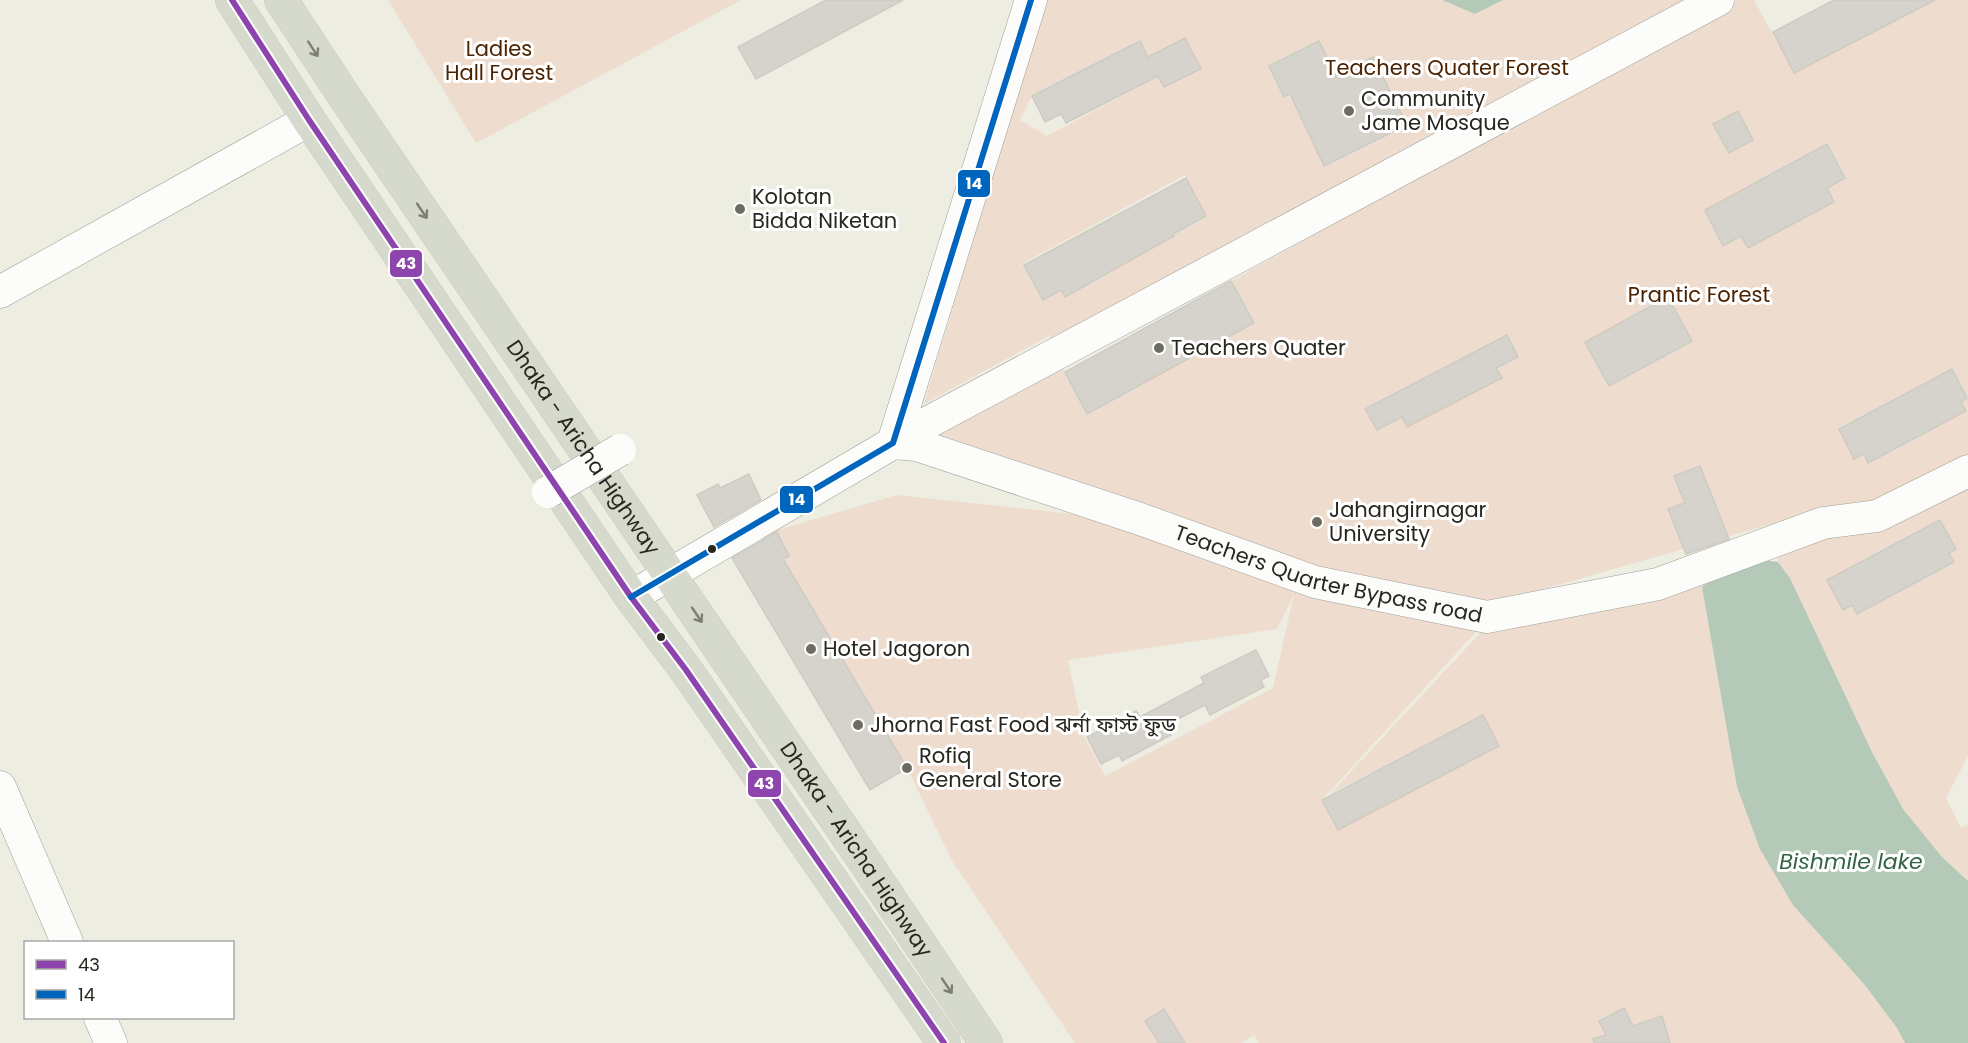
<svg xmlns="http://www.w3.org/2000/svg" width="1968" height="1043" font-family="Poppins,'Noto Sans Bengali',sans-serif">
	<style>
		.green { fill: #eeddce; fill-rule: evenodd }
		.water { fill: #b4c9b7 }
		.building { fill: #d5d3cb; stroke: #cdcbc3; stroke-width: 1.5 }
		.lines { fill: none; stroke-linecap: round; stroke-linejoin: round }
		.minor-casing { stroke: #9f9f97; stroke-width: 33 }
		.highway-casing { stroke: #c9c9c4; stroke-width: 34 }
		.minor { stroke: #fcfcfb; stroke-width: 32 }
		.highway { stroke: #d5dacc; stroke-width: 33 }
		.minor-bridge-casing { stroke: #9f9f97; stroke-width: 33; stroke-linecap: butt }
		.minor-bridge { stroke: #fcfcfb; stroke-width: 32 }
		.bus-1-casing { stroke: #fff; stroke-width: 10 }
		.bus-2-casing { stroke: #fff; stroke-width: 10 }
		.bus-1 { stroke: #8e44ad; stroke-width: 6 }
		.bus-2 { stroke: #0065bd; stroke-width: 6 }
		.oneway { stroke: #7e8076 }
		.poi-dot { fill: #6c6c63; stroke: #fff; stroke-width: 2 }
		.bus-dot { fill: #27261f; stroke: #fff; stroke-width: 2 }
		.labels { text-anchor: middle; stroke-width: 6; stroke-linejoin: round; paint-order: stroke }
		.park-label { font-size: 21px; fill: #4c2301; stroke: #fff }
		.poi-label { font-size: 21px; fill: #27261f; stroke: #fff; text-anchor: start }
		.street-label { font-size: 21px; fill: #27261f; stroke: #fff }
		.water-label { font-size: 22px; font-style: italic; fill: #326444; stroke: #fff }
		.line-badge { stroke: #fff; stroke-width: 2 }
		.badge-label { font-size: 16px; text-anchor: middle; font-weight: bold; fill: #fff }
	</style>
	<rect width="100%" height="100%" fill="#edede2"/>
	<g class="green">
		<path d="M388,0H741L476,143Z"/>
		<path d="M1045,0H1442L1475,14L1503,0H1696L1054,345L1049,336L924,404ZM1139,41L1161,75L1047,136L1020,120L1032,96ZM1319,41L1334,72L1373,57L1406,125L1325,166L1291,97H1284L1269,66ZM1185,175L1206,216L1186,227L1168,224L1174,236L1132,260L1109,254L1116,269L1065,296L1061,290L1043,300L1024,265L1018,266Z"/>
		<path d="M1737,0H1754L1794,73L1934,0H1968V471L1903,505L1825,509L1487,605L1315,568L912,439L1058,359L1088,414L1254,323L1231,281Z"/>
		<path d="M1968,484V756L1946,798L1961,828L1968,824V881L1942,857L1903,809L1871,750L1790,578L1778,562L1776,541Z"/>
		<path d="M897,495L1082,515L1483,624L1322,800L1338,830L1499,746L1483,716L1330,794L1482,631L1715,578L1702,587L1737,787L1793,905L1864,984L1897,1028L1905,1043H1259L1254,1035L1241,1043H1075L952,861L907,768L767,533ZM1294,594L1273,688L1105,776L1084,737L1068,660L1277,629Z"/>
	</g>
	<g class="water">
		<path d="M1442,0H1503L1475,14Z"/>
		<path d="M1764,560L1778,562L1790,578L1871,750L1903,809L1942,857L1968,881V1043H1905L1897,1028L1864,984L1793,905L1760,849L1737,787L1702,587L1715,578Z"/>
	</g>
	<g class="building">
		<path d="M826,0H903L756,79L738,47Z"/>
		<path d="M1834,0H1935L1794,73L1773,32Z"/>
		<path d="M1185,38L1201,69L1164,87L1158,76L1066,123L1061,114L1045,122L1032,96L1140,41L1148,57Z"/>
		<path d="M1319,41L1336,75L1373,57L1407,125L1324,166L1290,94L1284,97L1269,66Z"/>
		<path d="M1738,111L1753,140L1729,153L1713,124Z"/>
		<path d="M1827,144L1845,178L1827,188L1834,202L1748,248L1741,236L1723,246L1705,210Z"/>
		<path d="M1186,178L1206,216L1173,234L1174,236L1065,297L1061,290L1043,300L1024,265Z"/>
		<path d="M1231,281L1254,323L1087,414L1065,372Z"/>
		<path d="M1668,297L1692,341L1609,386L1585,342Z"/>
		<path d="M1507,335L1518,357L1496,368L1502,378L1407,427L1402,417L1377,430L1365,409Z"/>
		<path d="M1952,369L1967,398L1961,402L1966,411L1868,463L1864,454L1854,459L1839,429Z"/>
		<path d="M1700,466L1729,539L1686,554L1668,509L1685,503L1674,476Z"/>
		<path d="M749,474L761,500L714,527L697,495L718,484L720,488Z"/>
		<path d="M1940,520L1956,549L1949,553L1954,562L1857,614L1852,605L1843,610L1827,580Z"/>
		<path d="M777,532L789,556L783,559L907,768L870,790L732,558Z"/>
		<path d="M1256,650L1269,676L1261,680L1264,687L1210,715L1205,705L1166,725L1171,735L1122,761L1119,755L1101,764L1087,737L1136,711L1140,717L1204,683L1201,677Z"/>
		<path d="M1483,715L1499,746L1338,830L1322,800Z"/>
		<path d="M1624,1008L1633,1026L1662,1016L1670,1043H1594L1593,1039L1606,1035L1599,1021Z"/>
		<path d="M1164,1009L1185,1043H1159L1145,1021Z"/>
	</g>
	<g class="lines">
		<g class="minor-casing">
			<g id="minor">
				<path d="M0,292L309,120"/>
				<path id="s1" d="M893,443L917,445L1140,519L1315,582L1487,617L1658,584L1823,523L1877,516L1968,471"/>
				<path d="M893,443L897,439L1718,0"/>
				<path d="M631,597L893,443L1031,0"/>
				<path d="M0,787L67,942"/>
				<path d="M100,1018L111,1043"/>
			</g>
		</g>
		<g class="highway-casing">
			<g id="highway">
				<path d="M232,0L309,120L631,597L686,670L944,1043"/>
				<path id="s2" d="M281,0L344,96L865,862L986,1043"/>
			</g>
		</g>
		<use href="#minor" class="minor"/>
		<use href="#highway" class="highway"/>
		<g class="minor-bridge-casing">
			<path id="minor-bridge" d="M548,492L620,450"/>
		</g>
		<use href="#minor-bridge" class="minor-bridge"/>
		<g class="bus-1-casing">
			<path id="bus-1" d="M232,0L309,120L631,597L686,670L944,1043"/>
		</g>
		<g class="bus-2-casing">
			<path id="bus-2" d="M631,597L893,443L1031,0"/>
		</g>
		<use href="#bus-1" class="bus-1"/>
		<use href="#bus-2" class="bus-2"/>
	</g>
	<defs><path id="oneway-shaft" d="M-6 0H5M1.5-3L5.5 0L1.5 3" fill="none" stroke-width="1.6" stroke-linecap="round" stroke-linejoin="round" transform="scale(1.5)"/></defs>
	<g class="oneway">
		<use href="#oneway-shaft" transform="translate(313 49) rotate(57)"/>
		<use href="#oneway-shaft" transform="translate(422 211) rotate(56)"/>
		<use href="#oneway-shaft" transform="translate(697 615) rotate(56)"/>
		<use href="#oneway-shaft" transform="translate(947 986) rotate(56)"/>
	</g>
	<g class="poi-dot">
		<circle cx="1349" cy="111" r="6"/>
		<circle cx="740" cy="209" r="6"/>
		<circle cx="1159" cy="348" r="6"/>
		<circle cx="1317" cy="522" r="6"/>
		<circle cx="811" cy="649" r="6"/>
		<circle cx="858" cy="725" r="6"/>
		<circle cx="907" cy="768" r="6"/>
	</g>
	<g class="bus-dot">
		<circle cx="712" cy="549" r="5"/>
		<circle cx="661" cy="637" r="5"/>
	</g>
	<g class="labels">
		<g class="park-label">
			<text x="499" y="56">Ladies<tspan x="499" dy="24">Hall Forest</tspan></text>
			<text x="1447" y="75">Teachers Quater Forest</text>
			<text x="1699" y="302">Prantic Forest</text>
		</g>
		<g class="poi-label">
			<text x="1361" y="106">Community<tspan x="1361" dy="24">Jame Mosque</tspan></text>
			<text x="752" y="204">Kolotan<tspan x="752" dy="24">Bidda Niketan</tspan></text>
			<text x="1171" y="355">Teachers Quater</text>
			<text x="1329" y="517">Jahangirnagar<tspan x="1329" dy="24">University</tspan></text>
			<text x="823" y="656">Hotel Jagoron</text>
			<text x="870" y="732">Jhorna Fast Food ঝর্না ফাস্ট ফুড</text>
			<text x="919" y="763">Rofiq<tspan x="919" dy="24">General Store</tspan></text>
		</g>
		<g class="street-label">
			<text dy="7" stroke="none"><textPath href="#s2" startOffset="540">Dhaka - Aricha Highway</textPath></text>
			<text dy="7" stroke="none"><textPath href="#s1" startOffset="456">Teachers Quarter Bypass road</textPath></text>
			<text dy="7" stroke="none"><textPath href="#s2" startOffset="1026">Dhaka - Aricha Highway</textPath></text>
		</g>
		<g class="water-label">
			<text x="1851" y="869">Bishmile lake</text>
		</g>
	</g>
	<g class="line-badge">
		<rect x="957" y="169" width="34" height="29" rx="6" fill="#0065bd"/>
		<rect x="389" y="249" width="34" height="29" rx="6" fill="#8e44ad"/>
		<rect x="779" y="485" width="35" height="29" rx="6" fill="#0065bd"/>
		<rect x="747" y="769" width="35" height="29" rx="6" fill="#8e44ad"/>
	</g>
	<g class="badge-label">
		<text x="974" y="189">14</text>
		<text x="406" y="269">43</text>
		<text x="797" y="505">14</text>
		<text x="764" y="789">43</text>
	</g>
	<rect x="24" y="941" width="210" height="78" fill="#ffffff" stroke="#a9a8a5" stroke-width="1.5"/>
	<rect x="36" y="960" width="30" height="9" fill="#8e44ad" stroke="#a9a8a5" stroke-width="1.5"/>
	<text x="78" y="971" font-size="18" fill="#27261f">43</text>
	<rect x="36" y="990" width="30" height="9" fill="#0065bd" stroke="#a9a8a5" stroke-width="1.5"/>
	<text x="78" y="1001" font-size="18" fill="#27261f">14</text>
</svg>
